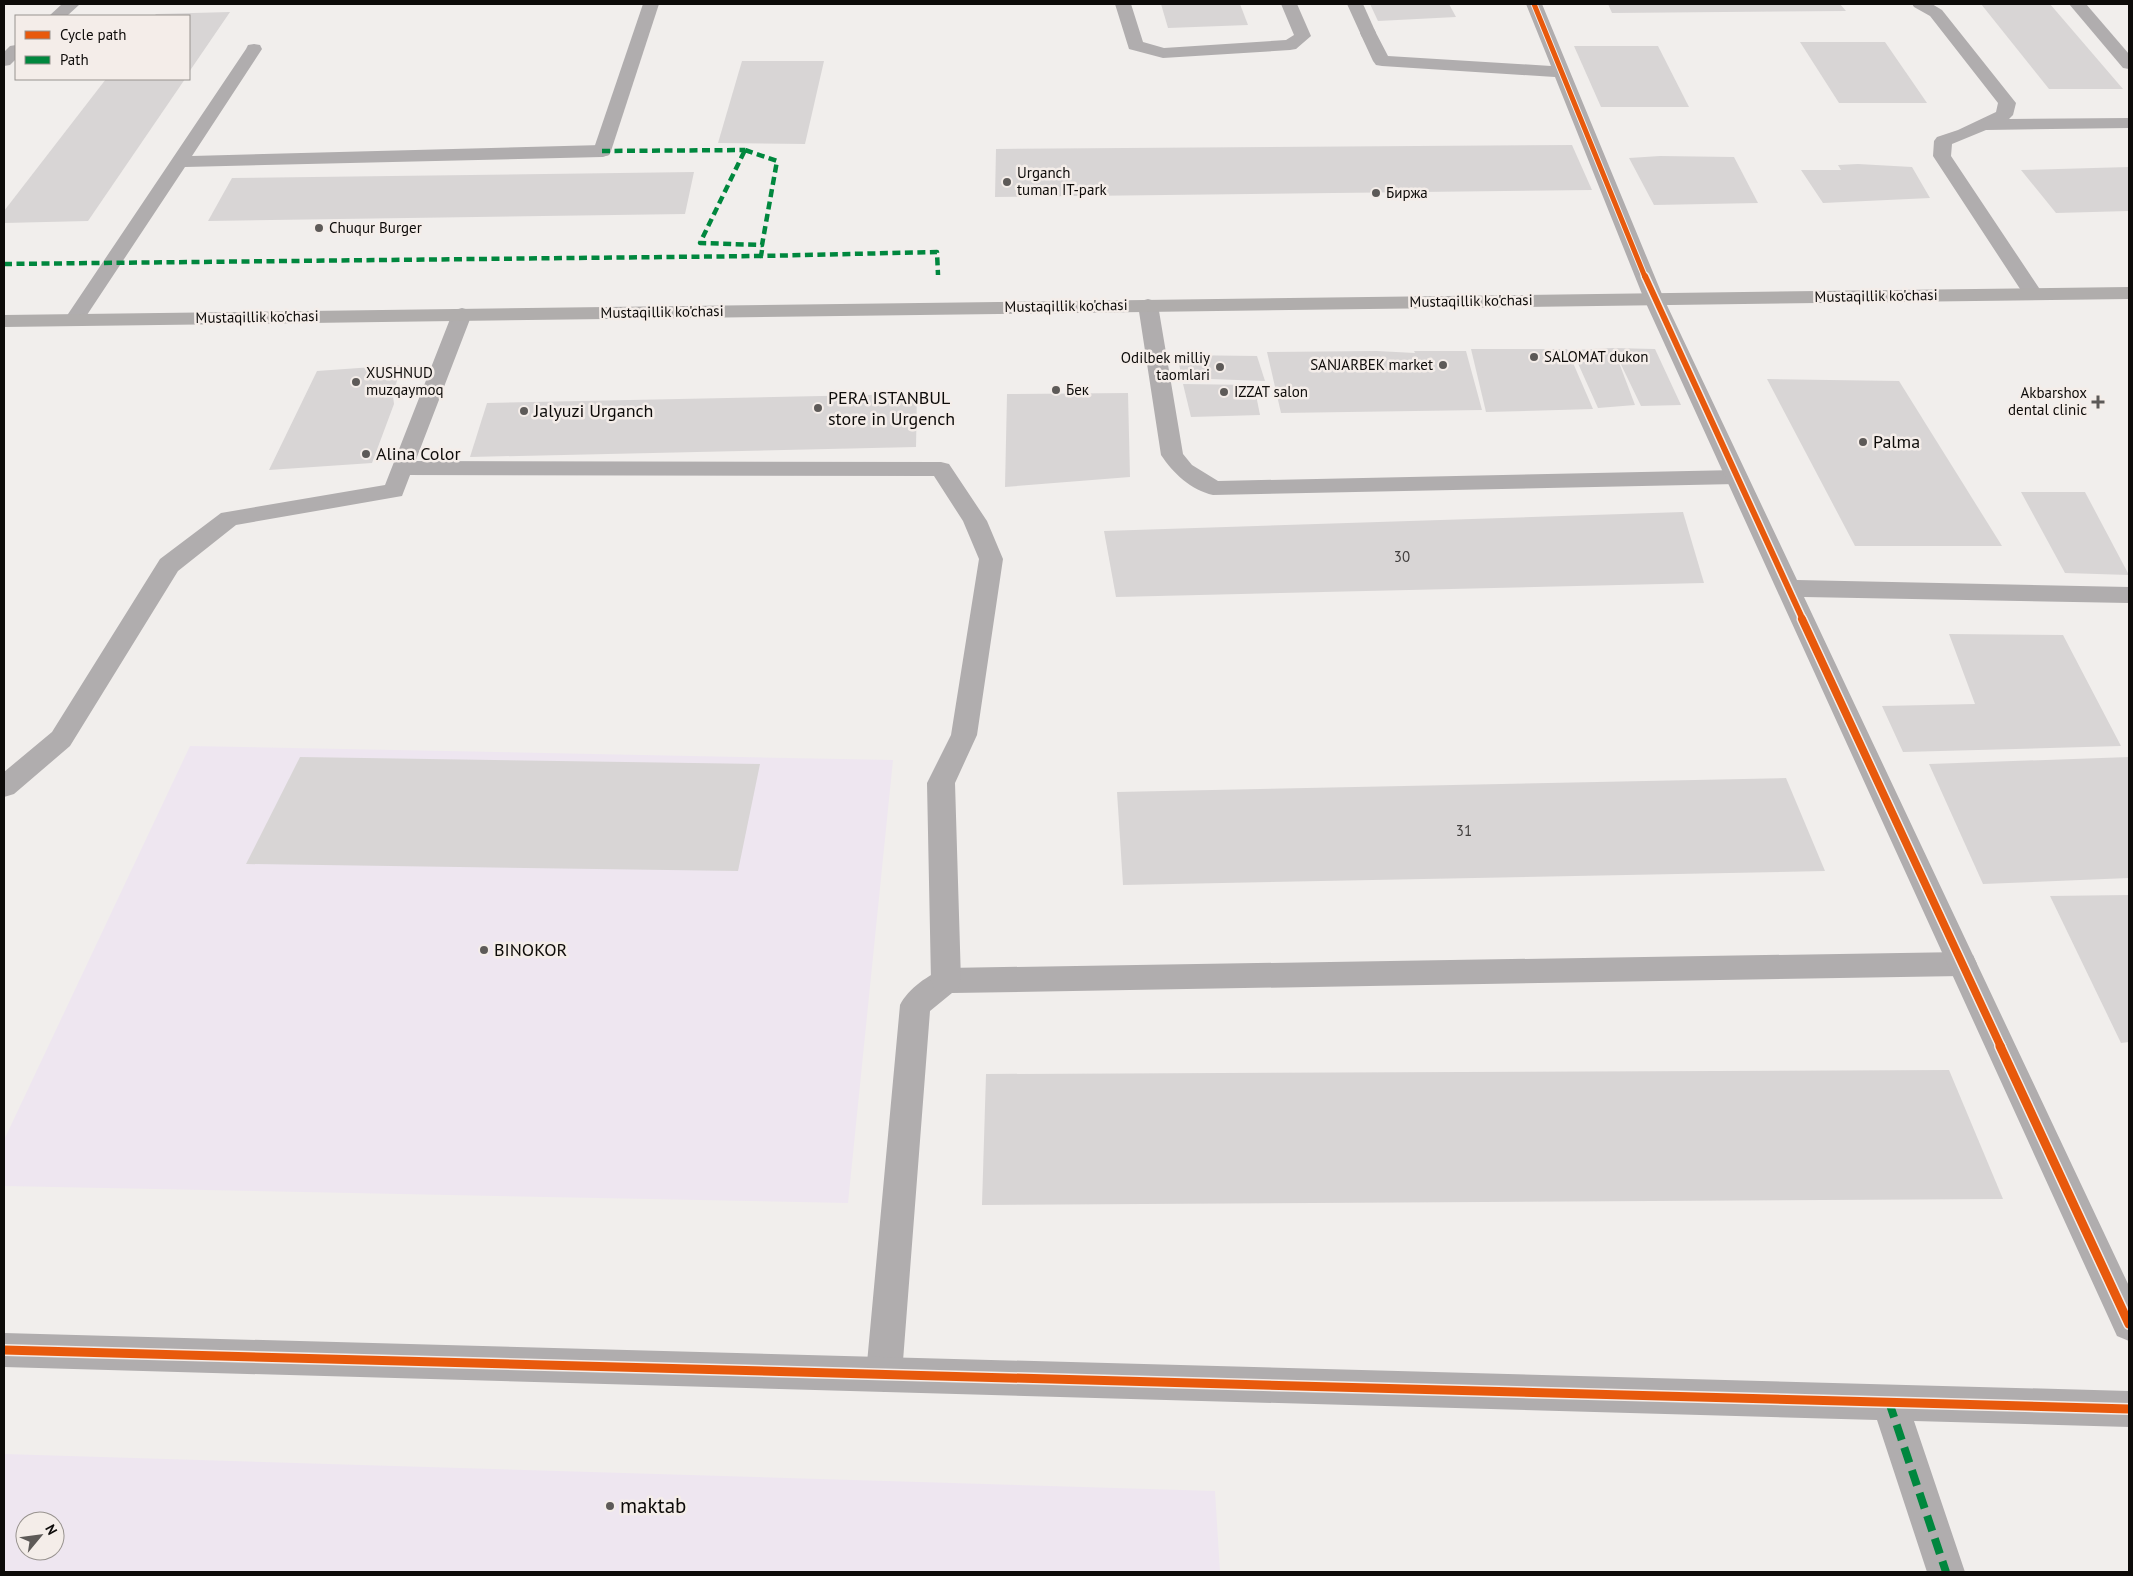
<svg xmlns="http://www.w3.org/2000/svg" width="2133" height="1576" font-family="'PT Sans',sans-serif">
	<style>
		.education { fill: #eee6f0; fill-rule: evenodd }
		.building { fill: #d8d5d5 }
		.lines { fill: none; stroke-linecap: round; stroke-linejoin: round }
		.service { fill: #b0adae; fill-rule: evenodd }
		.minor { fill: #b0adae; fill-rule: evenodd }
		.tertiary { fill: #b0adae; fill-rule: evenodd }
		.secondary { fill: #b0adac; fill-rule: evenodd }
		.quiet-far1 { stroke: #00873e; stroke-width: 4.5; stroke-dasharray: 8 4.5; stroke-linecap: butt }
		.quiet { stroke: #00873e; stroke-width: 8; stroke-dasharray: 16 8; stroke-linecap: butt }
		.cycleway-far3-casing { stroke: #f4ede9; stroke-width: 7 }
		.cycleway-far2-casing { stroke: #f4ede9; stroke-width: 9 }
		.cycleway-far1-casing { stroke: #f4ede9; stroke-width: 11 }
		.cycleway-casing { stroke: #f4ede9; stroke-width: 12 }
		.cycleway-far3 { stroke: #e8590c; stroke-width: 5 }
		.cycleway-far2 { stroke: #e8590c; stroke-width: 6 }
		.cycleway-far1 { stroke: #e8590c; stroke-width: 8 }
		.cycleway { stroke: #e8590c; stroke-width: 9 }
		.poi-dot { fill: #5d5a58; stroke: #f4ede9; stroke-width: 2 }
		.labels { text-anchor: middle; stroke-width: 5; stroke-linejoin: round; paint-order: stroke }
		.far-poi-label { font-size: 15px; fill: #0d0b09; stroke: #f4ede9; text-anchor: start }
		.far-street-label { font-size: 15px; fill: #0d0b09; stroke: #f4ede9 }
		.number-label { font-size: 15px; fill: #413e3d }
		.poi-label { font-size: 18px; fill: #0d0b09; stroke: #f4ede9; text-anchor: start }
		.near-poi-label { font-size: 21px; fill: #0d0b09; stroke: #f4ede9; text-anchor: start }
	</style>
	<rect width="100%" height="100%" fill="#f1eeec"/>
	<g class="education">
		<path d="M190,746L893,760L848,1203L4,1186V1140Z"/>
		<path d="M4,1454L1215,1491L1220,1572H4ZM25,1521H55V1551H25Z"/>
	</g>
	<g class="building">
		<path d="M1161,4H1240L1248,25L1168,28Z"/>
		<path d="M1370,4H1449L1456,17L1378,21Z"/>
		<path d="M1608,4H1840L1846,11L1612,13Z"/>
		<path d="M1981,4H2050L2123,89H2049Z"/>
		<path d="M230,12L189,72V16H154L156,14Z"/>
		<path d="M1800,42H1885L1927,103H1839Z"/>
		<path d="M1574,46H1658L1689,107H1601Z"/>
		<path d="M742,61H824L805,144L718,143Z"/>
		<path d="M106,79H185L88,221L4,223V211Z"/>
		<path d="M1572,145L1592,190L995,197L996,149Z"/>
		<path d="M1660,156L1734,157L1758,203L1654,205L1629,158Z"/>
		<path d="M1858,164L1912,167L1930,198L1823,203L1801,170H1841L1838,165Z"/>
		<path d="M2129,167V211L2056,213L2021,170Z"/>
		<path d="M694,172L685,214L208,221L232,178Z"/>
		<path d="M1613,348L1655,349L1681,405L1641,406L1615,352L1635,405L1598,408L1572,350Z"/>
		<path d="M1471,349H1567L1593,409L1486,412Z"/>
		<path d="M1377,351L1415,353L1414,351H1466L1482,410L1281,413L1267,352Z"/>
		<path d="M1177,355L1257,356L1265,381L1182,378Z"/>
		<path d="M401,365L393,396L394,404L372,463L269,470L317,371Z"/>
		<path d="M1767,379L1899,381L2002,546H1855Z"/>
		<path d="M1183,384L1254,385L1260,415L1191,417Z"/>
		<path d="M1128,393L1130,477L1005,487L1007,394Z"/>
		<path d="M917,394L916,447L470,457L487,403Z"/>
		<path d="M2021,492H2085L2129,575L2065,573Z"/>
		<path d="M1683,512L1704,583L1116,597L1104,531Z"/>
		<path d="M1949,634L2063,635L2121,746L1903,752L1882,706L1975,704Z"/>
		<path d="M300,757L760,764L738,871L246,864Z"/>
		<path d="M2129,757V878L1983,884L1929,764Z"/>
		<path d="M1786,778L1825,871L1123,885L1117,792Z"/>
		<path d="M2129,895V1042L2121,1043L2050,896Z"/>
		<path d="M1949,1070L2003,1199L982,1205L986,1074Z"/>
	</g>
	<g class="lines">
		<g class="service">
			<path d="M1115,4H1131L1143,42L1164,48L1286,40L1294,35L1281,4H1297L1311,36L1296,49L1290,50L1163,58L1129,49Z"/>
			<path d="M1347,4H1363L1376,33L1374,37H1362Z"/>
			<path d="M1912,4H1932L1942,10L2016,103L2013,115L2009,119L2129,118V128L1986,130L1952,144L1951,156L2043,294L2040,298L2033,300L2026,298L1933,156L1934,141L1937,137L1958,130L1996,112L1998,103L1930,16L1914,7Z"/>
			<path d="M2069,4H2086L2129,54V69L2123,68Z"/>
			<path d="M254,44L260,45L262,49L192,156L602,145L609,147L611,151L609,155L602,157L185,167L81,324L74,326L67,324L64,320L246,49L248,45Z"/>
			<path d="M1148,299L1155,301L1158,305L1183,454L1192,465L1218,481L1736,470L1744,472L1748,477L1744,482L1736,484L1213,495C1191,490 1173,473 1161,455L1138,305L1141,301Z"/>
			<path d="M462,308L469,310L472,314L402,496L236,525L178,571L70,746L14,794L4,797V772L52,732L160,559L221,513L385,485L452,314L455,310Z"/>
			<path d="M1962,952L1973,955L1977,964L1973,973L1962,976L952,993L930,1011L902,1374L897,1386L884,1392L871,1386L866,1374L900,1005C908,989 929,974 946,968Z"/>
		</g>
		<g class="minor">
			<path d="M643,4H659L611,151L609,155L602,157L595,155L593,151Z"/>
			<path d="M1526,4H1542L1664,299L1797,580L2129,587V603L1804,597L2129,1286V1341L2117,1336L1644,299L1555,77L1382,66L1376,65L1373,61L1360,33L1362,29H1374L1388,56L1551,66Z"/>
			<path d="M404,461L941,462L949,464L987,521L1003,559L977,735L955,783L961,981L957,990L946,994L935,990L931,981L927,783L951,735L979,559L963,521L934,476L404,475L396,473L393,468L396,463Z"/>
			<path d="M4,1333L2129,1391V1427L1914,1421L1965,1572H1927L1877,1420L4,1367Z"/>
		</g>
		<g class="tertiary">
			<path d="M62,4H80L67,16H49Z"/>
			<path d="M16,45V59L10,65L4,66V52L10,46Z"/>
		</g>
		<path class="secondary" d="M2129,287V299L4,327V315Z"/>
		<g class="quiet-far1">
			<path d="M745,150L777,161L762,245L700,243Z"/>
			<path d="M602,151L745,150"/>
			<path d="M762,250L761,256L937,252L938,275"/>
			<path d="M4,264L761,256"/>
		</g>
		<path class="quiet" d="M1889,1402L1946,1572"/>
		<g class="cycleway-far3-casing">
			<path id="cycleway-far3" d="M1534,4L1645,277"/>
		</g>
		<g class="cycleway-far2-casing">
			<path id="cycleway-far2" d="M1645,276L1803,620"/>
		</g>
		<g class="cycleway-far1-casing">
			<path id="cycleway-far1" d="M1802,619L2001,1047"/>
		</g>
		<g class="cycleway-casing">
			<g id="cycleway">
				<path d="M2000,1046L2129,1324"/>
				<path d="M4,1350L2129,1409"/>
			</g>
		</g>
		<use href="#cycleway-far3" class="cycleway-far3"/>
		<use href="#cycleway-far2" class="cycleway-far2"/>
		<use href="#cycleway-far1" class="cycleway-far1"/>
		<use href="#cycleway" class="cycleway"/>
	</g>
	<g class="poi-dot">
		<circle cx="1007" cy="182" r="5"/>
		<circle cx="1376" cy="193" r="5"/>
		<circle cx="319" cy="228" r="5"/>
		<circle cx="1534" cy="357" r="5"/>
		<circle cx="1443" cy="365" r="5"/>
		<circle cx="1220" cy="367" r="5"/>
		<circle cx="356" cy="382" r="5"/>
		<circle cx="1056" cy="390" r="5"/>
		<circle cx="1224" cy="392" r="5"/>
		<path d="M2095.5 394.5h5v5h5v5h-5v5h-5v-5h-5v-5h5z"/>
		<circle cx="818" cy="408" r="5"/>
		<circle cx="524" cy="411" r="5"/>
		<circle cx="1863" cy="442" r="5"/>
		<circle cx="366" cy="454" r="5"/>
		<circle cx="484" cy="950" r="5"/>
		<circle cx="610" cy="1506" r="5"/>
	</g>
	<g class="labels">
		<g class="far-poi-label">
			<text x="1017" y="178">Urganch<tspan x="1017" dy="17">tuman IT-park</tspan></text>
			<text x="1386" y="198">Биржа</text>
			<text x="329" y="233">Chuqur Burger</text>
			<text x="1544" y="362">SALOMAT dukon</text>
			<text x="1210" y="363" text-anchor="end">Odilbek milliy<tspan x="1210" dy="17">taomlari</tspan></text>
			<text x="1433" y="370" text-anchor="end">SANJARBEK market</text>
			<text x="366" y="378">XUSHNUD<tspan x="366" dy="17">muzqaymoq</tspan></text>
			<text x="1066" y="395">Бек</text>
			<text x="1234" y="397">IZZAT salon</text>
			<text x="2087" y="398" text-anchor="end">Akbarshox<tspan x="2087" dy="17">dental clinic</tspan></text>
		</g>
		<g class="far-street-label">
			<text transform="translate(1876 296) rotate(-1)" y="5">Mustaqillik ko'chasi</text>
			<text transform="translate(1471 301) rotate(-1)" y="5">Mustaqillik ko'chasi</text>
			<text transform="translate(1066 306) rotate(-1)" y="5">Mustaqillik ko'chasi</text>
			<text transform="translate(662 312) rotate(-1)" y="5">Mustaqillik ko'chasi</text>
			<text transform="translate(257 317) rotate(-1)" y="5">Mustaqillik ko'chasi</text>
		</g>
		<g class="number-label">
			<text x="1402" y="562">30</text>
			<text x="1464" y="836">31</text>
		</g>
		<g class="poi-label">
			<text x="828" y="404">PERA ISTANBUL<tspan x="828" dy="21">store in Urgench</tspan></text>
			<text x="534" y="417">Jalyuzi Urganch</text>
			<text x="1873" y="448">Palma</text>
			<text x="376" y="460">Alina Color</text>
			<text x="494" y="956">BINOKOR</text>
		</g>
		<g class="near-poi-label">
			<text x="620" y="1513">maktab</text>
		</g>
	</g>
	<rect width="2133" height="1576" fill="none" stroke="#0d0b09" stroke-width="10"/>
	<rect x="15" y="15" width="175" height="65" fill="#f4ede9" stroke="#98938f"/>
	<rect x="25" y="31" width="25" height="8" fill="#e8590c" stroke="#98938f"/>
	<text x="60" y="40" font-size="15" fill="#0d0b09">Cycle path</text>
	<rect x="25" y="56" width="25" height="8" fill="#00873e" stroke="#98938f"/>
	<text x="60" y="65" font-size="15" fill="#0d0b09">Path</text>
	<g transform="translate(40 1536) rotate(61)"><circle r="24" fill="#f4ede9" stroke="#98938f"/>
	<path d="M0-4L9 19L0 12L-9 19Z" fill="#5d5a58"/>
	<text y="-8" font-size="14" font-weight="bold" text-anchor="middle" fill="#0d0b09">N</text>
	</g>
</svg>
